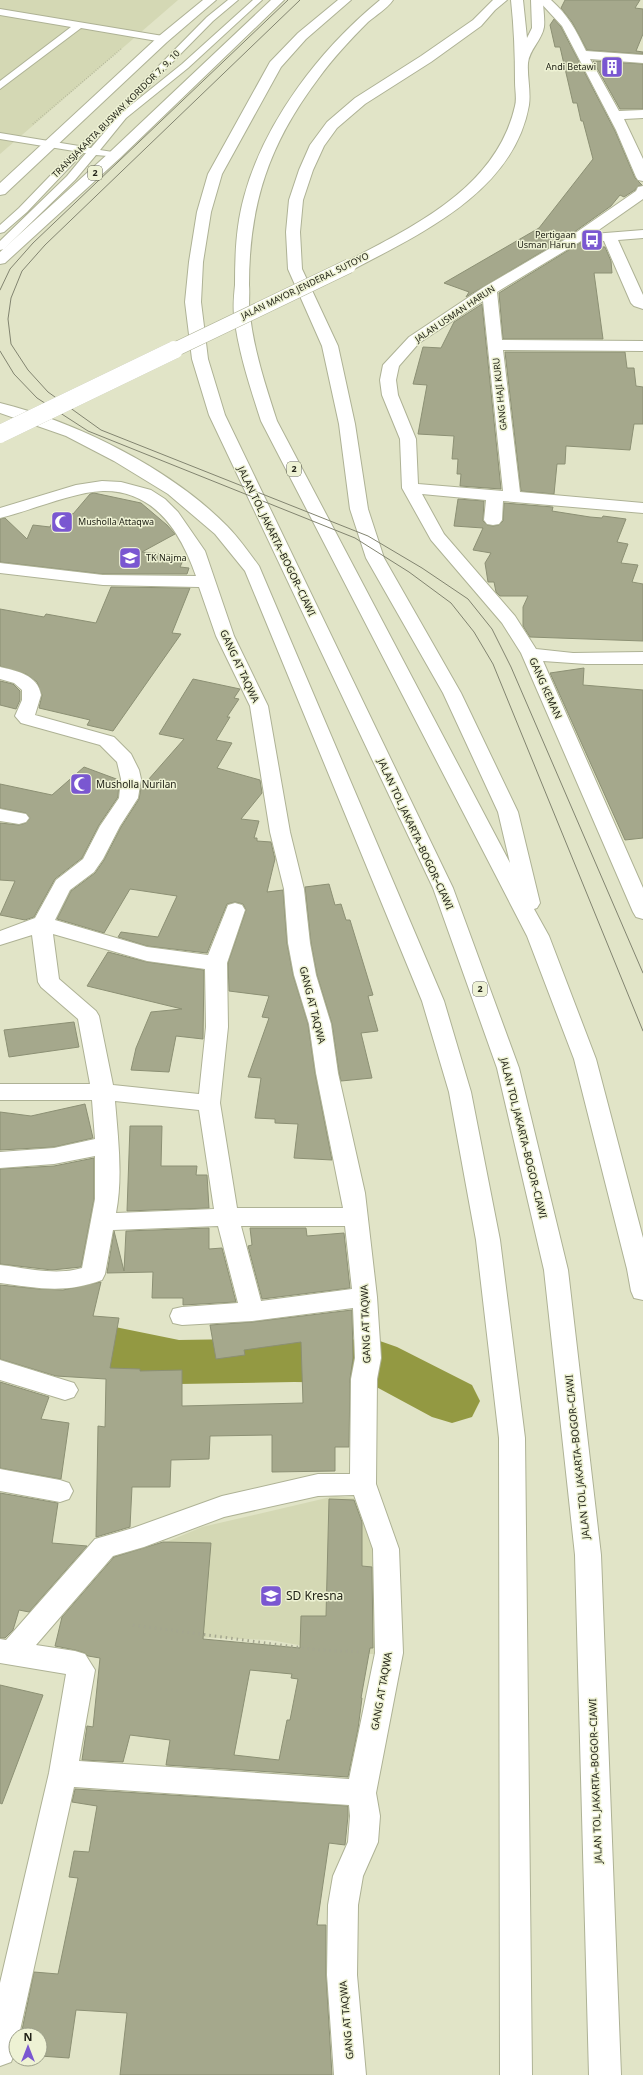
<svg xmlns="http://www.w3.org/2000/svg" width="643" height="2075" font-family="'Noto Sans',sans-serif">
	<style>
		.built { fill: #d4d8b4 }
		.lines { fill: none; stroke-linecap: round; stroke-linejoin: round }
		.river { fill: #939942; fill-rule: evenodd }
		.building { fill: #a5a88c; stroke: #8c9074; fill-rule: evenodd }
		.service-casing { stroke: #aeb295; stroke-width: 2 }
		.minor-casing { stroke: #aeb295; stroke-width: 2 }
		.trunk-casing { stroke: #aeb295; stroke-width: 2 }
		.motorway-casing { stroke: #aeb295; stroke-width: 2 }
		.path-far1 { stroke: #a4a68f; stroke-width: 1.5; stroke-dasharray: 0.5 2; stroke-linecap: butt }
		.path { stroke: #a4a68f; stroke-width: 3; stroke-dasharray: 1.5 4; stroke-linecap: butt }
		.service { fill: #fff; fill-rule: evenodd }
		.minor { fill: #fff; fill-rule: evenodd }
		.trunk { fill: #fff; fill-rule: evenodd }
		.motorway { fill: #fff; fill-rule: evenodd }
		.tram { stroke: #828470; stroke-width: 1 }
		.trunk-bridge-far1-casing { stroke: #aeb295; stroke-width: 15; stroke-linecap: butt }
		.trunk-bridge-casing { stroke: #aeb295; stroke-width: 18; stroke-linecap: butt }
		.trunk-bridge-far1 { stroke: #fff; stroke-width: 14 }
		.trunk-bridge { stroke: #fff; stroke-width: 18 }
		.labels { text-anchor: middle; stroke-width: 3; stroke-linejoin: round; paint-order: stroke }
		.far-poi-label { font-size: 9px; fill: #222318; stroke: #eef2d4; text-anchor: end }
		.far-street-label { font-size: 9px; fill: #222318; stroke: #eef2d4 }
		.shield { fill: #eef2d4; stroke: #5f6150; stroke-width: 1 }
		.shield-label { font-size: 9px; font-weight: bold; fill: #222318 }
		.street-label { font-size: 10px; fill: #222318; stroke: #eef2d4 }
		.poi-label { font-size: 10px; fill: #222318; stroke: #eef2d4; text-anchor: start }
		.near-poi-label { font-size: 12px; fill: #222318; stroke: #eef2d4; text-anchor: start }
	</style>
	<rect width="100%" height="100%" fill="#e1e4c7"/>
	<g class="built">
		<path d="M0,0H178L0,154Z"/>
		<path d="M335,1496L370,1500L384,1655L333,1651L270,1640L193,1637L157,1546L202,1527Z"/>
	</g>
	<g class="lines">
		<path class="river" d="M61,1316L179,1340L294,1338L377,1340L397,1347L472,1385L480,1401L472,1417L452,1423L432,1417L369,1383L294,1382L179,1384L61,1358L41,1352L33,1337L41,1322Z"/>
	</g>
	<g class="building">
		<path d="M565,0H640L635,8L643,9V34L636,51L643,52V54L587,50L572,22L561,8Z"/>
		<path d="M554,19L561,27L615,131L635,178L642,185L638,186L635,190L624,197L620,195L611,206L570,235L466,297L469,292L444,283L539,228L593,159L583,121H581L577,103H573L560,47H555L550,25Z"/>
		<path d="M593,61L643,64V109H620Z"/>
		<path d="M585,240L581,246L605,247L611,261L612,273H594L603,339H503L499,293Z"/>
		<path d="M482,304L501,489L460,486L461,474H457L458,459H452L454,436L418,434L427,385L413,384L423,347L441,348L454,322Z"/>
		<path d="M505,352H625L627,368H634L636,386L643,387V424H634L630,450L566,446L565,464H557L554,494L521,491Z"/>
		<path d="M94,493L141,503L167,525L175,534L142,552L185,556L180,567L189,568L187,574H103L0,562V519L5,518L27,539L33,525L50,527L57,512L73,514L90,494Z"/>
		<path d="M458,499L484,501L483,521L487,525L493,526L499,525L503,521L504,503L553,507L552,511L590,517L602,518L603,516L626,519L617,542L628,544L621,563L638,565L632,582L643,584V641L530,637L523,626V607L528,596H500L496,592L494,582H488L485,563L491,553L473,550L483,528L454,526Z"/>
		<path d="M111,587L190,588L172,633L181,634L113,731L87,725L90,720L39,708L42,695L37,682L26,674L0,666V609L44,617L46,614L96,623Z"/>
		<path d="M584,668L583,685L643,690V838L625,840L550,673Z"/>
		<path d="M193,679L240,689L234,698L239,699L227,717H230L216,740L232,743L217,768L260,780L262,793L241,819L259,821L254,838H257V841L271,842L275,859L267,892L283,890L287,943L293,975L308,1024L315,1073L332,1160L294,1158L298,1124L275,1123V1119L255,1118L261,1078L248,1077L269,1018L262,1017L269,996L229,991L228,963L246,910L243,904L235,902L227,904L207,953L147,946L118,937L121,932L158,937L177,896L130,889L104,933L57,919L71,891L95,873L104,860L121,827L139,799L141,788L184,739L159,734Z"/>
		<path d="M0,681L13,684L20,691V700L16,709L0,705Z"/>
		<path d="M84,767L119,780L118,797L99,825L82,858L55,879L34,917L25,920L0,915L15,881L0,880V823L19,825L26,823L30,818L26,813L0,808V784L52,795Z"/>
		<path d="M329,884L335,905L341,904L346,920H350L373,995L368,996L378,1031L361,1033L372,1078L341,1081L339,1073L332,1024L317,975L311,943L305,887Z"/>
		<path d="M108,952L147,962L204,970L203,1039L176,1036L169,1072L131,1070L136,1048L151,1012L182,1009L87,986Z"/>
		<path d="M74,1022L79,1047L9,1057L4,1030Z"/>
		<path d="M85,1104L93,1138L54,1147L0,1150V1112L31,1116Z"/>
		<path d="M130,1126H162L161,1166H197L196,1175H207L209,1208L127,1211Z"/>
		<path d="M94,1158V1199L81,1267L52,1270L0,1264V1169L54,1166Z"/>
		<path d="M209,1228V1249L222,1248L236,1302L183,1305V1298H152L153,1272L107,1273L114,1231L124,1271L126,1231Z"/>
		<path d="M250,1228H306L307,1236L344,1233L350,1288L262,1299L248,1246L252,1245Z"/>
		<path d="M101,1282L93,1316L119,1318L110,1368L140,1369V1371L182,1370V1406L303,1403L301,1342L244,1350L245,1355L216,1359L210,1325L252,1322L352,1310L353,1358L350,1379L349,1447H335V1471L272,1472V1435L210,1436L209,1459L171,1460L170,1487H132L130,1527L96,1537L98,1426L105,1427L106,1379L56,1376L0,1359V1285L39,1289L63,1290Z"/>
		<path d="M0,1382L49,1397L41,1419L69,1423L61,1479L0,1468Z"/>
		<path d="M0,1493L58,1503L52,1543L87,1546L29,1612L19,1610L13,1630L5,1638H0Z"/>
		<path d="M329,1499L354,1500L362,1522V1566L372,1567L373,1648H370L361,1698H362L358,1729L348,1777L166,1765L170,1740L130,1735L123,1762L82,1760L87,1726L93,1727L100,1658L88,1656L85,1653L75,1650L55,1646L62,1617L114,1557L163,1542L211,1543L203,1639L300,1648L301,1616H326ZM250,1670L292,1674L291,1678L298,1679L290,1720H287L279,1760L234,1755Z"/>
		<path d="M0,1685L43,1695L2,1804L0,1803Z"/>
		<path d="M75,1789L348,1806V1816L345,1845L329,1843L317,1925H326V1975L332,2075H120L127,2013L76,2010L69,2058L40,2056V2035H21L34,1972L58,1974L78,1878L69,1877L74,1851L89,1852L97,1806L72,1802Z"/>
	</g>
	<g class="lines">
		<g class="service-casing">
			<g id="service">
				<path d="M228,0H238L213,21L140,95H134V91L207,17Z"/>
				<path d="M253,0H262L188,68L126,118L100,150L119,153L120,155L119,157L96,155L75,180L4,249L0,250V241L67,176L86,153H83L27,212L4,232L0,233V225L19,208L74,151L0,139V133L79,146L92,133H98L100,135L88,148H91L120,114L182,64Z"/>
				<path d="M0,9L163,36L168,39L163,42L81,28L0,89V81L71,27L0,15Z"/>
			</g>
		</g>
		<g class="minor-casing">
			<g id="minor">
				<path d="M538,0H551C568,15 576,30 586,51L643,55V63L590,59L619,111L643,110V118L624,119L643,159V181L638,180L636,177L616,130L562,26Z"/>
				<path d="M643,186V199L593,234L643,230V238L618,240L643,295V309L634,306L631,303L604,241L592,240L590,237L591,235L497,292L502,340L643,341V351L503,350L520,492L643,503V513L503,501L502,520L499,524L493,525L487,524L484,520L486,500L422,494L444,534L515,616L536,649L573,653L643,652V664H586L543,661L643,888V919L636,917L633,912L521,653L502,623L431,540L402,488L400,439L382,395L380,380L383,365L409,337L484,287L571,236L636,191L638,187ZM483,301L503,491L418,484L416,439L398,395L396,380L399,366L419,343Z"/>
				<path d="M102,481L121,482L151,490L165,499L178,512L205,551L234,636L268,706L290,832L304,889L310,943L316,975L331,1024L338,1073L365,1193L377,1297L381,1358L377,1379L376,1484L399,1549L403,1653L376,1793L380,1816L378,1842L363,1876L358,1905L357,1975L366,2075H334L327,1975L328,1905L333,1876L348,1842L350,1816L349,1805L74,1787L19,2035H16V2050L11,2062L0,2066V1983L49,1773L66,1674L0,1663V1639L6,1640L95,1539L133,1528L222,1496L318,1474H350L351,1379L355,1358L353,1308L252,1321L182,1325L173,1323L170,1316L173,1309L182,1307L238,1303L218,1226L113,1230L105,1274L102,1280C65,1294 37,1288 0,1283V1265C26,1268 56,1276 82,1268L95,1199V1156L54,1164L0,1168V1152L54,1148L95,1139L92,1100H0V1084H90L78,1019L41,987L38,982L32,935L0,945V931L35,918L56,880L83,859L100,826L119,798L121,779L117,762L100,745L21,723L15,716L22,700V690L14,683L0,679V667C17,671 38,675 41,695L35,715L114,737L131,754L139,770L141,779L138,798L120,826L103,859L94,872L70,890L55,920L147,947L208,955L228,905L235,903L242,905L245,910L227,963L228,1027L220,1103L237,1208H343L316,1073L309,1024L294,975L288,943L284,889L270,832L250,706L216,636L199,587L103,585L0,573V563L103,575L196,576C181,533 155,490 103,491C73,492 30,511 0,518V508L76,485ZM53,934L147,961L205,969L206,1027L199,1094L113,1085L99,1016L96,1011L59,979ZM115,1101L199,1110L214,1209L116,1213C123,1177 118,1138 115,1101ZM241,1226H345L352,1289L261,1301ZM354,1495L373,1549L375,1653L349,1779L79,1761L95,1670L85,1654L75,1651L36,1645L113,1556L144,1547L224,1517L318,1496Z"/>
				<path d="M0,809L26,814L29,818L26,822L19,824L0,821Z"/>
				<path d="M0,1360L74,1383L78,1390L74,1397L65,1400L0,1380Z"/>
				<path d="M0,1469L60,1480L69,1483L73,1491L69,1499L60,1502L0,1491Z"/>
			</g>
		</g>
		<g class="trunk-casing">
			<g id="trunk">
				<path d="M203,0H216L167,42L5,194L0,195V183L159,36Z"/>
				<path d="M271,0H284L120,158L5,263L0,264V252L110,152Z"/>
				<path d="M511,0H523L527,38L532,28L531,0H543C543,9 545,19 544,27C542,40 529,50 528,63C527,77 531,91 529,105C514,191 422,233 354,269H344L342,266L344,263C412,227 496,189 515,106C517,99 515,90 515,82C515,55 514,27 511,0Z"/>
			</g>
		</g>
		<g class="motorway-casing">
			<g id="motorway">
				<path d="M338,0H351L306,39L281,67L222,174L211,212L203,262L201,302L208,359L225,415L453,888L519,1068L568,1270L601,1555L621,2075H589L575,1555L544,1270L497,1068L433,888L209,415L192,359L185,302L189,262L197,212L208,174L270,62L298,33Z"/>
				<path d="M380,0H393C387,9 376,15 368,22C350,40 333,58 318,79C269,144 249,204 249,285C250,295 248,305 250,315C254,351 266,387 277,421L510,863L498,812L443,693L366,558L350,509L339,424L322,346L288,269L286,232L289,200L299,170L310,145L327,122L355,98L421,56L473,20L493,0H507L495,10L481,26L431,62L365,104L337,128L324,146L313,170L303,200L300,232L302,269L338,346L355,424L368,509L384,558L461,693L518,812L540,903L537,908L534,909L549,936L596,1059L643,1238V1300L634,1298L631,1291L627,1269L574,1059L527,936L261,421C250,387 238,351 234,315C233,305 234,295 235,285C235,255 236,226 244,197C264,122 320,49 380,0Z"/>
				<path d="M0,403C77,422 171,469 227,526C239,538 249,553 259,566L444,1001L471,1092L500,1240L525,1438L532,2075H500L499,1438L476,1240L449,1092L422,1001L245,571L215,534L168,494L114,461L66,436L0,413Z"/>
			</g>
		</g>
		<path class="path-far1" d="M33,124L121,49"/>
		<path class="path" d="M133,1625L318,1650L361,1652"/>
		<use href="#service" class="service"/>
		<use href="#minor" class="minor"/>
		<use href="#trunk" class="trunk"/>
		<use href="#motorway" class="motorway"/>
		<g class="tram">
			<path d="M300,0L45,245L22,271L11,298L8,319L11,344L28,370L48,392L101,430L368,536L422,568L468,599L492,629L511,667L643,973"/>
			<path d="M0,290L10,269L33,243L288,0"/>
			<path d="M0,351L14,374L37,398L88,431L355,538L409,572L451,603L474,632L493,664L643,1031"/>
		</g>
		<g class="trunk-bridge-far1-casing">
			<path id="trunk-bridge-far1" d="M172,351L349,266"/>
		</g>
		<g class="trunk-bridge-casing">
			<path id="trunk-bridge" d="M0,434L174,350"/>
		</g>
		<use href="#trunk-bridge-far1" class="trunk-bridge-far1"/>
		<use href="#trunk-bridge" class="trunk-bridge"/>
	</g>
	<defs>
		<g id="building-square" transform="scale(1.15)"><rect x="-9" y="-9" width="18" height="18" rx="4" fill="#7a57d1" stroke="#eef2d4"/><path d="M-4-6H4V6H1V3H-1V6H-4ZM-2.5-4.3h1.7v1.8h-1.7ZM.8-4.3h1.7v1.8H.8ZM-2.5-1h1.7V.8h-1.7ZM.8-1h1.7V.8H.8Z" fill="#fff"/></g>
		<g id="bus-square" transform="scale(1.15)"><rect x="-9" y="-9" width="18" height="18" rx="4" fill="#7a57d1" stroke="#eef2d4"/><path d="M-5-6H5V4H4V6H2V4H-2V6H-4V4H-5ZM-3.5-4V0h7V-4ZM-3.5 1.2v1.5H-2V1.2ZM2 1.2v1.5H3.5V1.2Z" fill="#fff"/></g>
		<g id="mosque-square" transform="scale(1.15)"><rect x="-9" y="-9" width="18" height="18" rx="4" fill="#7a57d1" stroke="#eef2d4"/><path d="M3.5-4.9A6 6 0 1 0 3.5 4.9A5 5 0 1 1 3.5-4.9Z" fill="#fff"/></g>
		<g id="school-square" transform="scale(1.15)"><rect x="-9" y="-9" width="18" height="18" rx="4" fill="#7a57d1" stroke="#eef2d4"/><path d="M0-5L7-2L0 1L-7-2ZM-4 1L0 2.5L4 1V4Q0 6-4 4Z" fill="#fff"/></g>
	</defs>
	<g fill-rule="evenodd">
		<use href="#building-square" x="612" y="67"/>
		<use href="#bus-square" x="592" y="240"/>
		<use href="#mosque-square" x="62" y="522"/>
		<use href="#school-square" x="130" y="558"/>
		<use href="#mosque-square" x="81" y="784"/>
		<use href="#school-square" x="271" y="1596"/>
	</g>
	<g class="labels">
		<g class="far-poi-label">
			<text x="596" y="70">Andi Betawi</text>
			<text x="576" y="238">Pertigaan<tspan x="576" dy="10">Usman Harun</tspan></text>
			<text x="78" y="525" text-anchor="start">Musholla Attaqwa</text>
			<text x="146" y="561" text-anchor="start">TK Najma</text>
		</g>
		<g class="far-street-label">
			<text transform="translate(116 114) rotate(-45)" y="3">TRANSJAKARTA BUSWAY KORIDOR 7, 9, 10</text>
			<text transform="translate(305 286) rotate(-26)" y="3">JALAN MAYOR JENDERAL SUTOYO</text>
			<text transform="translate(455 314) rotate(-34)" y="3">JALAN USMAN HARUN</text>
			<text transform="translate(500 394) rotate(-96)" y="3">GANG HAJI KURU</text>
		</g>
		<g class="shield">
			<rect x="88" y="166" width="14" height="14" rx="3"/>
			<rect x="287" y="462" width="14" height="14" rx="3"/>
			<rect x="473" y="982" width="14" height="14" rx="3"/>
		</g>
		<g class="shield-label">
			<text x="95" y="176">2</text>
			<text x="294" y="472">2</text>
			<text x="480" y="992">2</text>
		</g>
		<g class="street-label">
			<text transform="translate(277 541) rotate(64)" y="4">JALAN TOL JAKARTA–BOGOR–CIAWI</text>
			<text transform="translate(240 666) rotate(65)" y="4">GANG AT TAQWA</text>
			<text transform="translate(546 688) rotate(66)" y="4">GANG KEMAN</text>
			<text transform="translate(416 834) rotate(65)" y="4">JALAN TOL JAKARTA–BOGOR–CIAWI</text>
			<text transform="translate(313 1005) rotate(76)" y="4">GANG AT TAQWA</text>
			<text transform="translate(524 1138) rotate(76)" y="4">JALAN TOL JAKARTA–BOGOR–CIAWI</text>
			<text transform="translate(365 1324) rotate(-92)" y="4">GANG AT TAQWA</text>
			<text transform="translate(577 1457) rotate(-96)" y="4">JALAN TOL JAKARTA–BOGOR–CIAWI</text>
			<text transform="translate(381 1691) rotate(-80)" y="4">GANG AT TAQWA</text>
			<text transform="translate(595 1781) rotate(-92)" y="4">JALAN TOL JAKARTA–BOGOR–CIAWI</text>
			<text transform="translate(346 2020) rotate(-95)" y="4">GANG AT TAQWA</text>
		</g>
		<g class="poi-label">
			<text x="96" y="788">Musholla Nurilan</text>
		</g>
		<g class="near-poi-label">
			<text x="286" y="1600">SD Kresna</text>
		</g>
	</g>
	<g transform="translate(28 2047)"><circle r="19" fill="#eef2d4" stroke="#9c9f89"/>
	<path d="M0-3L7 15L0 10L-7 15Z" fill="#7a57d1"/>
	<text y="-6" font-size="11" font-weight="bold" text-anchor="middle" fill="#222318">N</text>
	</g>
</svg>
